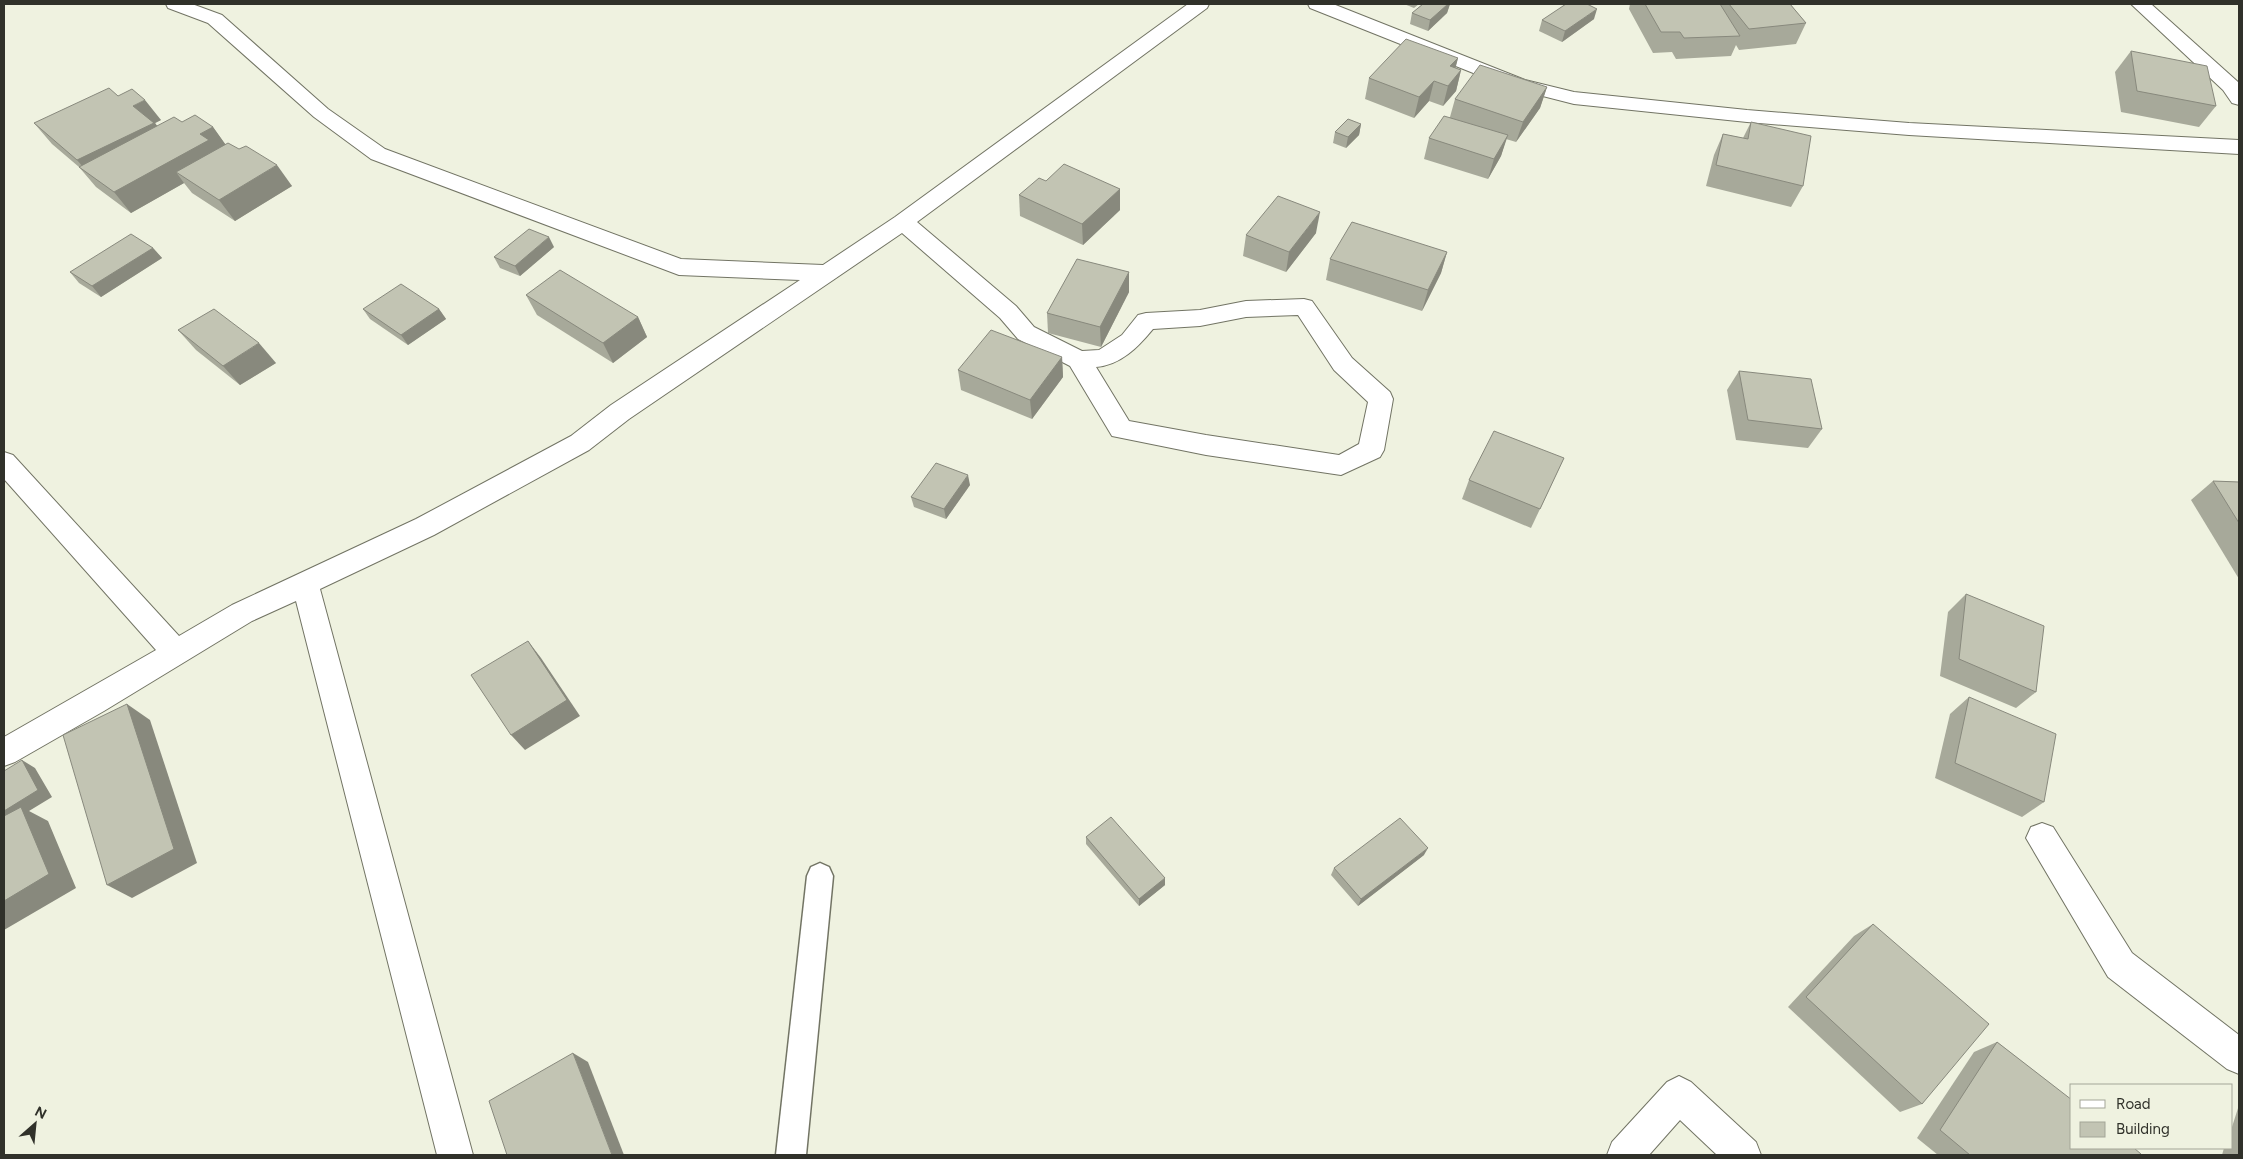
<svg xmlns="http://www.w3.org/2000/svg" width="2243" height="1159" font-family="Figtree,sans-serif">
	<style>
		.lines { fill: none; stroke-linecap: round; stroke-linejoin: round }
		.lane-casing { stroke: #727464; stroke-width: 3 }
		.street-casing { stroke: #727464; stroke-width: 2 }
		.lane { fill: #fff; fill-rule: evenodd }
		.street { fill: #fff; fill-rule: evenodd }
		.wall { fill: #a7a99a }
		.shaded-wall { fill: #88897d }
		.building { fill: #c2c4b3; stroke: #88897d }
	</style>
	<rect width="100%" height="100%" fill="#eff2e0"/>
	<g class="lines">
		<g class="lane-casing">
			<path id="lane" d="M820,863L829,867L833,876L806,1155H776L807,876L811,867Z"/>
		</g>
		<g class="street-casing">
			<g id="street">
				<path d="M166,4H192L222,15L328,109L385,149L681,259L823,265L895,217L1188,4H1209L1207,8L917,222L1016,306L1034,327L1082,351L1099,350L1122,335L1138,315L1146,313L1200,310L1246,301L1304,299L1312,301L1352,358L1390,392L1393,399L1384,450L1380,457L1341,475L1206,455L1112,436L1070,366L1018,339L1000,318L902,233L629,419L589,450L434,535L320,589L473,1155H437L296,601L252,621L104,711L15,762L4,766V737L156,650L4,479V452L13,455L179,636L232,605L416,519L571,436L611,405L800,280L679,275L371,159L314,117L208,23L168,8ZM1298,315L1334,370L1368,402L1359,444L1339,455L1206,435L1129,421L1096,367C1121,365 1138,347 1153,329L1200,326L1246,317Z"/>
				<path d="M1308,4H1333L1525,80L1574,92L1747,110L1909,123L2239,140V154L1909,135L1747,122L1574,104L1511,88L1310,8Z"/>
				<path d="M2131,4H2151L2238,82L2239,105L2232,103L2223,90Z"/>
				<path d="M2042,823L2053,827L2132,953L2239,1035V1074L2227,1069L2108,977L2026,838L2031,827Z"/>
				<path d="M1679,1076L1691,1082L1756,1142L1761,1155H1717L1680,1120L1649,1155H1607L1612,1142L1667,1082Z"/>
			</g>
		</g>
		<use href="#lane" class="lane"/>
		<use href="#street" class="street"/>
	</g>
	<g class="wall">
		<path d="M1404,4H1419L1414,8Z"/>
		<path d="M1423,4H1450L1447,13L1428,31L1410,24L1412,13Z"/>
		<path d="M1630,4H1790L1806,23L1796,44L1739,50L1736,45L1731,56L1676,59L1672,52L1653,53L1629,9Z"/>
		<path d="M1594,19L1562,42L1539,31L1542,20Z"/>
		<path d="M2131,51L2216,106L2199,127L2121,112L2115,72Z"/>
		<path d="M1458,58L1455,68L1461,70L1456,91L1443,106L1429,101L1414,118L1365,99L1369,78Z"/>
		<path d="M1547,87L1540,108L1516,142L1506,139L1501,156L1488,179L1424,159L1429,138L1450,117L1455,99Z"/>
		<path d="M118,96L161,120L155,123L157,126L182,122L213,127L225,144L292,186L235,221L192,193L184,183L131,213L96,187L79,167L52,144L34,123Z"/>
		<path d="M1751,122L1803,186L1791,207L1706,186L1714,155L1723,134L1743,138Z"/>
		<path d="M1361,124L1359,135L1346,148L1333,143L1335,132Z"/>
		<path d="M1120,189V210L1083,245L1020,216L1019,195Z"/>
		<path d="M1316,233L1286,272L1243,256L1246,235Z"/>
		<path d="M554,247L520,276L500,268L494,257Z"/>
		<path d="M153,248L162,258L101,297L79,283L70,272Z"/>
		<path d="M1447,252L1441,273L1422,311L1326,280L1330,259Z"/>
		<path d="M1129,272V292L1101,347L1048,333L1047,313Z"/>
		<path d="M526,295L638,317L647,337L613,363L537,315Z"/>
		<path d="M363,309H439L446,319L408,345L370,319Z"/>
		<path d="M178,330L276,363L240,385L196,350Z"/>
		<path d="M1062,357L1063,377L1032,419L961,390L958,370Z"/>
		<path d="M1739,371L1822,429L1808,448L1736,440L1727,390Z"/>
		<path d="M1564,458L1531,528L1462,499L1469,480Z"/>
		<path d="M2213,481L2239,482V579L2191,500Z"/>
		<path d="M970,485L946,519L914,507L911,497Z"/>
		<path d="M1966,594L2036,692L2016,708L1940,676L1948,612Z"/>
		<path d="M1969,697L2044,802L2022,817L1935,778L1950,714Z"/>
		<path d="M1086,837L1165,885L1139,906L1086,844Z"/>
		<path d="M1424,855L1358,906L1331,875L1334,868Z"/>
		<path d="M1873,924L1922,1104L1900,1112L1788,1007L1854,936Z"/>
		<path d="M1997,1042L2140,1155H1938L1917,1138L1974,1052Z"/>
		<path d="M2239,1105V1155H2222L2224,1148H2232V1127Z"/>
	</g>
	<g class="shaded-wall">
		<path d="M1448,4H1450L1447,13L1428,31L1430,20Z"/>
		<path d="M1597,9L1594,19L1562,42L1565,31Z"/>
		<path d="M1458,58L1453,78L1450,66Z"/>
		<path d="M1461,70L1456,91L1443,106L1448,86Z"/>
		<path d="M1434,81L1429,101L1414,118L1419,97Z"/>
		<path d="M1547,87L1540,108L1516,142L1523,122Z"/>
		<path d="M145,100L161,120L155,123L170,144L90,175L77,160L133,106Z"/>
		<path d="M1361,124L1359,135L1346,148L1348,137Z"/>
		<path d="M213,127L228,148L176,172L184,183L131,213L114,192L200,134Z"/>
		<path d="M1508,135L1501,156L1488,179L1494,159Z"/>
		<path d="M277,165L292,186L235,221L219,200Z"/>
		<path d="M1120,189V210L1083,245L1082,224Z"/>
		<path d="M1320,212L1316,233L1286,272L1289,252Z"/>
		<path d="M549,237L554,247L520,276L515,266Z"/>
		<path d="M153,248L162,258L101,297L92,286Z"/>
		<path d="M1447,252L1441,273L1422,311L1428,290Z"/>
		<path d="M1129,272V292L1101,347L1100,327Z"/>
		<path d="M439,309L446,319L408,345L401,335Z"/>
		<path d="M638,317L647,337L613,363L603,343Z"/>
		<path d="M259,343L276,363L240,385L223,366Z"/>
		<path d="M1062,357L1063,377L1032,419L1030,400Z"/>
		<path d="M968,475L970,485L946,519L944,509Z"/>
		<path d="M528,641L541,658L580,716L525,750L511,735Z"/>
		<path d="M127,704L150,720L197,863L132,898L107,885Z"/>
		<path d="M22,760L35,768L52,797L29,811L48,821L76,888L4,930V811Z"/>
		<path d="M1428,848L1424,855L1358,906L1361,899Z"/>
		<path d="M1165,878V885L1139,906V899Z"/>
		<path d="M573,1053L588,1062L624,1155H612Z"/>
	</g>
	<g class="building">
		<path d="M1423,4H1448L1430,20L1412,13Z"/>
		<path d="M1566,4H1587L1597,9L1565,31L1542,20Z"/>
		<path d="M1645,4H1720L1740,36L1684,38L1680,32H1661Z"/>
		<path d="M1729,4H1790L1806,23L1749,29Z"/>
		<path d="M1406,39L1458,58L1450,66L1461,70L1448,86L1434,81L1419,97L1369,78Z"/>
		<path d="M2131,51L2207,66L2216,106L2137,91Z"/>
		<path d="M1480,65L1547,87L1523,122L1455,99Z"/>
		<path d="M109,88L118,96L132,89L145,100L133,106L154,123L77,160L34,123Z"/>
		<path d="M195,115L213,127L200,134L209,140L114,192L79,167L174,117L182,122Z"/>
		<path d="M1444,116L1508,135L1494,159L1429,138Z"/>
		<path d="M1348,119L1361,124L1348,137L1335,132Z"/>
		<path d="M1751,122L1811,136L1803,186L1716,165L1723,134L1748,139Z"/>
		<path d="M228,143L239,149L246,146L277,165L219,200L176,172Z"/>
		<path d="M1064,164L1120,189L1082,224L1019,195L1039,178L1046,181Z"/>
		<path d="M1278,196L1320,212L1289,252L1246,235Z"/>
		<path d="M1352,222L1447,252L1428,290L1330,259Z"/>
		<path d="M529,229L549,237L515,266L494,257Z"/>
		<path d="M131,234L153,248L92,286L70,272Z"/>
		<path d="M1077,259L1129,272L1100,327L1047,313Z"/>
		<path d="M560,270L638,317L603,343L526,295Z"/>
		<path d="M401,284L439,309L401,335L363,309Z"/>
		<path d="M214,309L259,343L223,366L178,330Z"/>
		<path d="M991,330L1062,357L1030,400L958,370Z"/>
		<path d="M1739,371L1811,379L1822,429L1748,420Z"/>
		<path d="M1494,431L1564,458L1540,509L1469,480Z"/>
		<path d="M936,463L968,475L944,509L911,497Z"/>
		<path d="M2213,481L2239,482V523Z"/>
		<path d="M1966,594L2044,626L2036,692L1959,659Z"/>
		<path d="M528,641L567,700L511,735L471,675Z"/>
		<path d="M1969,697L2056,734L2044,802L1955,763Z"/>
		<path d="M127,704L174,849L107,885L63,735Z"/>
		<path d="M22,760L38,790L4,811V771Z"/>
		<path d="M21,807L49,874L4,901V816Z"/>
		<path d="M1111,817L1165,878L1139,899L1086,837Z"/>
		<path d="M1400,818L1428,848L1361,899L1334,868Z"/>
		<path d="M1873,924L1989,1024L1922,1104L1806,997Z"/>
		<path d="M1997,1042L2072,1100V1148H2134L2141,1154L2140,1155H1970L1940,1130Z"/>
		<path d="M573,1053L612,1155H507L489,1101Z"/>
	</g>
	<rect width="2243" height="1159" fill="none" stroke="#30312a" stroke-width="10"/>
	<rect x="2070" y="1084" width="162" height="65" fill="#eff2e0" stroke="#a3a597"/>
	<rect x="2080" y="1100" width="25" height="8" fill="#ffffff" stroke="#a3a597"/>
	<text x="2116" y="1109" font-size="15" fill="#30312a">Road</text>
	<rect x="2080" y="1122" width="25" height="15" fill="#c2c4b3" stroke="#a3a597"/>
	<text x="2116" y="1134" font-size="15" fill="#30312a">Building</text>
	<g transform="translate(35 1124) rotate(27)" stroke="#eff2e0" stroke-width="4" paint-order="stroke">
	<path d="M0-4L9 19L0 12L-9 19Z" fill="#30312a"/>
	<text y="-8" font-size="14" font-weight="bold" text-anchor="middle" fill="#30312a">N</text>
	</g>
</svg>
